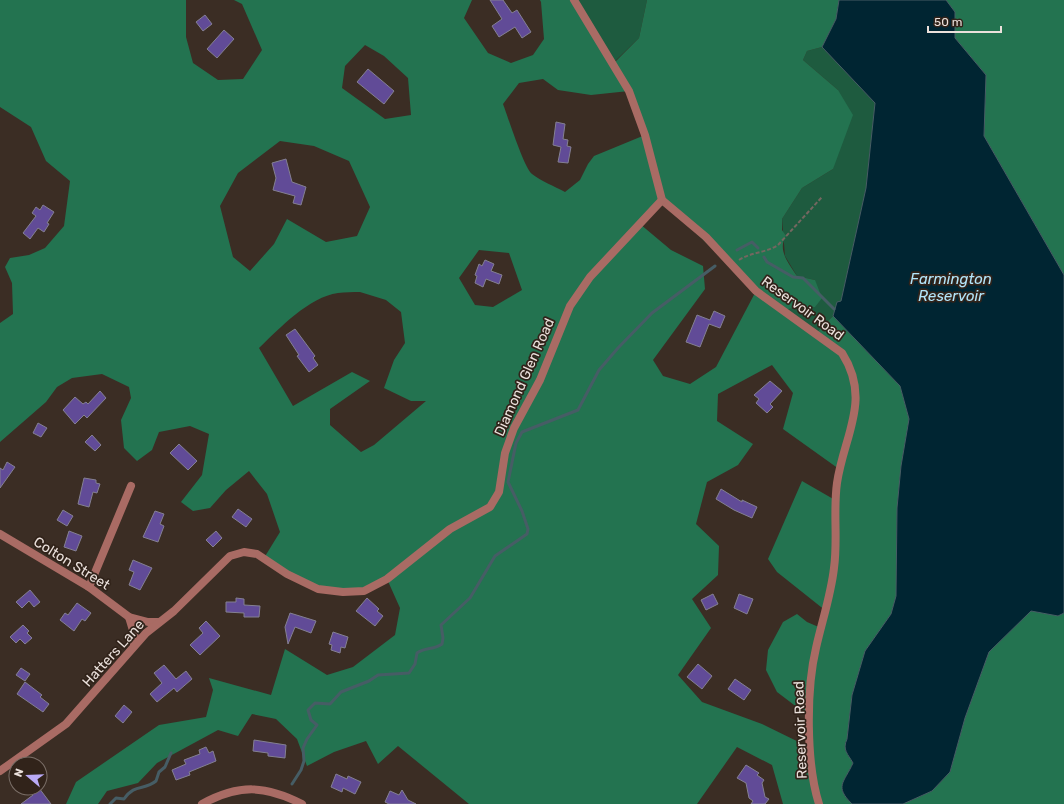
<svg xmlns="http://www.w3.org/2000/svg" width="1064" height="804" font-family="Rubik,sans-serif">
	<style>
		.green { fill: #1e5b3f }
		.forest { fill: #237350; fill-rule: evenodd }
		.water { fill: #002532; stroke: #465d65 }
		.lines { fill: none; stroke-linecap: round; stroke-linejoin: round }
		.stream { stroke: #465d65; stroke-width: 3 }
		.building { fill: #614b97; stroke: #848092 }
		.path { stroke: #746760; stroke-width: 2; stroke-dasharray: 4 2; stroke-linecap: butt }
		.street { stroke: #a96b64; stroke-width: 8 }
		.labels { text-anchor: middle; stroke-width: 3.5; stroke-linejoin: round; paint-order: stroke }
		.street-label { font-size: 14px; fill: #ebe1dc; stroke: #31231a }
		.water-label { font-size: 15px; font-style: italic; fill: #b2e5fa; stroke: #31231a }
	</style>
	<rect width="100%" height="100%" fill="#3b2d24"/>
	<g class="green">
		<path d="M574,0H647L639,38L612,64Z"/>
		<path d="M822,47L875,103L866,188L841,301L837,302L833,316L816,333L781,310L801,307H815V280L797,276L785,256L782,219L802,188L833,169L838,90L803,60L807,51Z"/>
	</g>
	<g class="forest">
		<path d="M0,0H186V37L193,63L218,80L243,79L262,50L242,4L234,0H472L464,18L488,53L511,63L533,55L544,39L541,2L540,0H574L613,64L639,38L647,0H839L836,19L822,47L807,51L803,60L838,90L853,115L833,169L802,188L782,219V230L786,236C777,250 789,264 797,276L815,280L822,298L815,307H801L782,310L816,333L833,316L900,386L909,419L901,466L897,508L896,596L891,614L865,651L852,695L847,739C842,750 848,754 853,763C844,783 834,786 852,804H783L772,765L737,747L697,804H469L398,746L378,764L366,741L334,752L307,766L297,739L276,719L252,714L238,736L218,730L157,763L138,783L107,791L98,804H66L76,782L159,725L206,717L213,690L209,678L271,695L285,649L327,675L353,667L395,635L400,608L387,579L364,591L318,589L264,558L280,532L267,494L249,471L226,490L210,508L193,511L181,502L202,475L209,434L190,426L159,432L152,450L137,461L124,448L121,420L131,398L129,387L102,374L72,378L57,387L46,402L0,442V323L13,314L12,283L5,267L10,258L29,255L45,248L64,226L70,181L46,161L31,127L0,107ZM365,45L384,56L408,78L411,115L385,119L342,88L345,66ZM543,79L558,90L591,95L629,91L645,135L594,156L588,164L580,180L565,192C554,186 541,181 532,174C524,168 508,117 503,104L519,83ZM280,141L314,146L349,161L370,207L357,236L326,242L287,219L274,244L250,271L233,257L220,206L238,173ZM662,200L756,291L716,367L690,384L663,376L653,360L705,289L703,266L671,250L640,224ZM479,250L509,253L522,290L493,307L475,305L459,278ZM360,292L386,300L401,312L405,343L394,360L384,388L411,401H426L374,445L361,452L330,425V409L370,381L352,372L293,406L259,348C280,328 309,297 338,293C345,292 353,292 360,292ZM772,365L793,393L783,429L839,469L835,500L802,481L768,559L777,572L826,611L821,628L807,622L797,614L783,622L768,650L766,670L777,692L810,717L811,748L762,724L702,702L678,675L711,628L692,599L718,575L719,546L696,524L707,482L738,465L753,444L717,421L718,394Z"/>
		<path d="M946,0H1064V275L984,136L986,75L955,38V12Z"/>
		<path d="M1031,610L1058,616L1064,613V804H903L932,791L950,772L965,718L989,652Z"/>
	</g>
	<path class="water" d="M839,0H946L955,12V38L986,75L984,136L1064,275V613L1058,616L1031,611L989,652L965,718L950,772L932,791L903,804H852C834,786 844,783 853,763C848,754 842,750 847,739L852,695L865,651L891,614L896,596L897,508L901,466L909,419L900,386L833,316L837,302L841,301L866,188L875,103L822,47L836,19Z"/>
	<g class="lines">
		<g class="stream">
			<path d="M737,250L752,242L758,248"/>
			<path d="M764,257L767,262L793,277L803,278L834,309"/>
			<path d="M292,784L301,770L304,761L303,748L307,739L317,725L311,720L308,710L315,703L330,704L341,692L369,681L378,675L409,673L415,664L417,653C425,647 434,650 442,644L443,638L441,625L470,598L495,556L527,534L528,529L522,511L508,482L516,443L522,432L578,410L599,370L618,348L652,313L715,266"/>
			<path d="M110,804L116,798L124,799C135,783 144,791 156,781L159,772L165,767L171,753"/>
		</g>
	</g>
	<g class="building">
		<path d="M490,0H503L512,13L517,10L531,32L522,38L515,27L499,37L492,26L502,19Z"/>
		<path d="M205,15L212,24L203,31L196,22Z"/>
		<path d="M224,30L234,39L217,58L207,49Z"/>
		<path d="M368,69L394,91L384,104L357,82Z"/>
		<path d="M556,122L565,124L563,139L568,140L567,146L571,147L568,163L558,162L561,147L553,145Z"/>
		<path d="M286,159L292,182L306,187L301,205L293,203L295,196L273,190L276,178L272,163Z"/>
		<path d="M43,205L54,212L47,223L49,224L44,232L38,228L30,239L23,233L36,216L32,213L36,207L40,210Z"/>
		<path d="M485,260L494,264L491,271L502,275L499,284L486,279L483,287L475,283L477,276L475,275L479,264L482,266Z"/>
		<path d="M714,311L725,316L720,328L709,324L700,347L686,342L697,315L710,320Z"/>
		<path d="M295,329L315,356L313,358L318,365L309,372L297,356L299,355L286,335Z"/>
		<path d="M770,381L782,391L770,404L773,407L767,413L756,403L759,399L754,395Z"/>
		<path d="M100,391L106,398L87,418L84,415L75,424L63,410L75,397L83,404L86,402L88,404Z"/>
		<path d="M38,423L47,428L41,437L33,433Z"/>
		<path d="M92,435L101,445L95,451L85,442Z"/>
		<path d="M179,444L197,461L188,470L170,453Z"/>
		<path d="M7,462L15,467L0,488V468L3,470Z"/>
		<path d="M84,478L96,480V483L100,484L97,493L93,492L89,507L78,504Z"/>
		<path d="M721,489L742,502V500L757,507L752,518L734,510L716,499Z"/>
		<path d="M238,509L252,519L246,527L232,517Z"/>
		<path d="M63,510L73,516L67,526L57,520Z"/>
		<path d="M155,511L164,514L160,524L164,526L158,542L143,537Z"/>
		<path d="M69,531L82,536L76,551L64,547Z"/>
		<path d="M216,531L222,538L213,547L206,540Z"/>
		<path d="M133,560L152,568L140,590L129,585L134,572L129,570Z"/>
		<path d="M30,590L40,602L34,607L29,601L22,608L16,602Z"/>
		<path d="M713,594L718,604L706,610L701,600Z"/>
		<path d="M739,594L753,599L747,614L734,608Z"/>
		<path d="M236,598L244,599V605L260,606L259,617H244V613L226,612V602H236Z"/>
		<path d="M367,598L379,609L377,611L383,616L375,626L356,611Z"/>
		<path d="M77,603L91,613L85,621L82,619L74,631L60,620L65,613L68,615Z"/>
		<path d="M290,613L316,621L311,633L295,627L288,644L285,627Z"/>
		<path d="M206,621L220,636L200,655L190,645L203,633L199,628Z"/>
		<path d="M23,625L29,631L27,633L32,638L25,644L20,639L16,643L10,637Z"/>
		<path d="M333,632L348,637L345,648L341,647L340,653L331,650L332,645L329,644Z"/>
		<path d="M698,664L712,676L702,689L687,677Z"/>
		<path d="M164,665L176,679L186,671L192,679L177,692L174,688L157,702L150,694L162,683L154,673Z"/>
		<path d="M21,668L30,674L25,681L16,675Z"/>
		<path d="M735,679L751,690L744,700L728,689Z"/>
		<path d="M25,682L42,695L40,697L49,704L43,712L17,694Z"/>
		<path d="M124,705L132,712L123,723L115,716Z"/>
		<path d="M254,740L286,745L285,758L268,756V753L253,751Z"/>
		<path d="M206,747L209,753L213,751L216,761L189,772L190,775L176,780L172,770L186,764L184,760L200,754L199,750Z"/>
		<path d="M746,765L759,773L757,775L764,780L762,783L765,797L769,799L765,804H751L753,801L749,798L746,783L737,778Z"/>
		<path d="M336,774L347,779L348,776L361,782L355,794L343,788L342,792L331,787Z"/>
		<path d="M36,788H39L51,804H21L33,795L30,792Z"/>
		<path d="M402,790L408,800L416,804H389L385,802L390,791L399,795Z"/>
	</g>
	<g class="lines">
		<path class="path" d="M739,260C751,252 766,253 778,245L822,197"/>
		<g class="street">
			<path d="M574,0L629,91L645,135L662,200L706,237L756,291L842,353C872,400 844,435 837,483C833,511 838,540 834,568C831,595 822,621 816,648C806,690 806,763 819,804"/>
			<path d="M0,534L89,587L129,617"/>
			<path d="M89,587L131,486"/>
			<path d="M134,645L135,637L129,617L148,622H159"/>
			<path d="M0,771L66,724L146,633L174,611L230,556L244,552L257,554L287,574L318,589L343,592L364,591L387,579L450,529L490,507L499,492L505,453L514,428L540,380L570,306L590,277L662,200"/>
			<path d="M202,804C239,784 265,785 302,804"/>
		</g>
	</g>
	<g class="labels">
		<g class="street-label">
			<text transform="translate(803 308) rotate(36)" y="5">Reservoir Road</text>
			<text transform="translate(524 377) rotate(-66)" y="5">Diamond Glen Road</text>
			<text transform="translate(72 563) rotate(32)" y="5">Colton Street</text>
			<text transform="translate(113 653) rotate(-48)" y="5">Hatters Lane</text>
			<text transform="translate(800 730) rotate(-92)" y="5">Reservoir Road</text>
		</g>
		<g class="water-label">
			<text x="951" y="284">Farmington<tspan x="951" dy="17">Reservoir</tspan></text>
		</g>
	</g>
	<g transform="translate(28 776) rotate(289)"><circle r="19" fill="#31231a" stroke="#7b6f68"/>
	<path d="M0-3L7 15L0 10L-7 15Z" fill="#baaaf6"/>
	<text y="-6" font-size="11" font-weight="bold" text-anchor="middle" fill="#ebe1dc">N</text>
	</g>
	<path d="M928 26v6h73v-6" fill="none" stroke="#ebe1dc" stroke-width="2"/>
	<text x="934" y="26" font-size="12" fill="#ebe1dc" stroke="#31231a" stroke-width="3" paint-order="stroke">50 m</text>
</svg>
